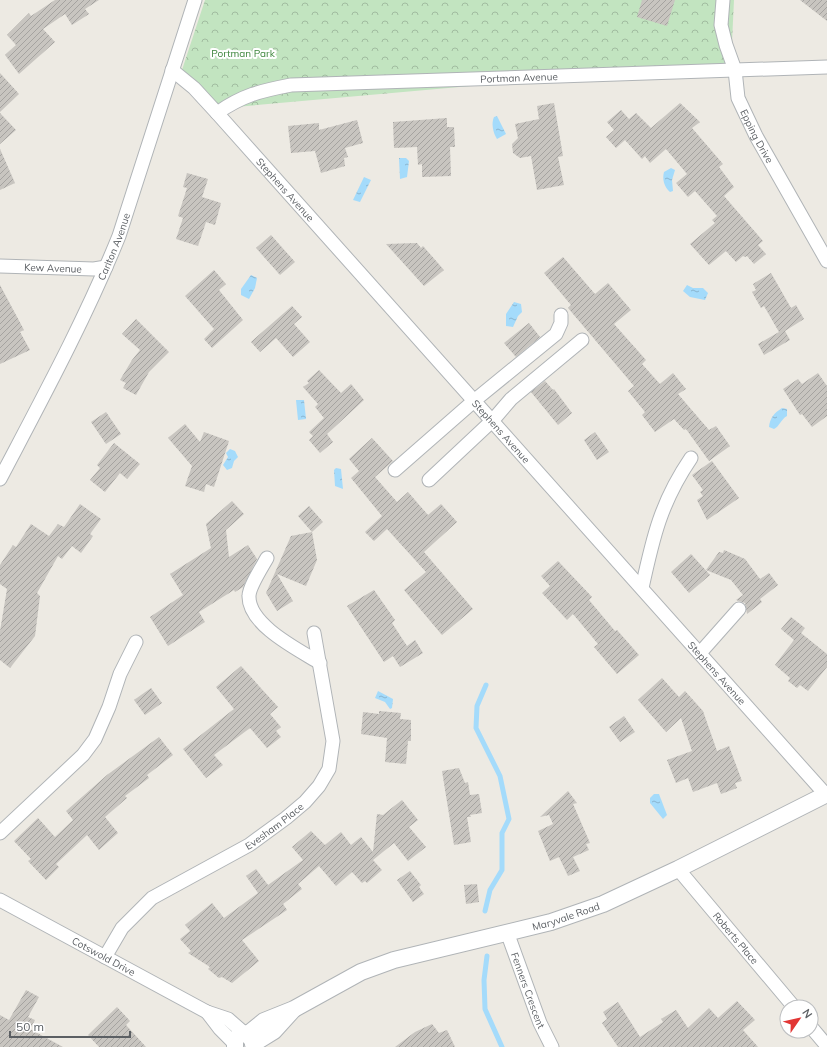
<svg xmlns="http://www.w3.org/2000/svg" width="827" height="1047" font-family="Mulish,sans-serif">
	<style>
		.park { fill: url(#park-crowns) }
		.water { fill: url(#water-ripples) }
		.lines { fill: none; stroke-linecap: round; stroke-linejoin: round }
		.stream { stroke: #a4dbfb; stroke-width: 5 }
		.building { fill: url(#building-hatch) }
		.minor-casing { stroke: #b0b4b7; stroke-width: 15 }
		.tertiary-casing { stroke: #b0b4b7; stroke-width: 18 }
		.minor { stroke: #fff; stroke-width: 13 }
		.tertiary { stroke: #fff; stroke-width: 16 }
		.labels { text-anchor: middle; stroke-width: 4; stroke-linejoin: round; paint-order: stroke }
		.park-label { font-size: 10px; fill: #3a8439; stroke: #fff }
		.street-label { font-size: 10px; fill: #5b5f63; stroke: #fff }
	</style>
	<defs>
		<pattern id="park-crowns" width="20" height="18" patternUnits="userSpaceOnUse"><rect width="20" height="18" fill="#c2e4c0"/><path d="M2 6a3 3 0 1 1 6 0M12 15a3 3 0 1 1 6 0" fill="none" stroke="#a1bca0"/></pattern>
		<pattern id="water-ripples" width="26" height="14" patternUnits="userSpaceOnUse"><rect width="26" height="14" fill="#a4dbfb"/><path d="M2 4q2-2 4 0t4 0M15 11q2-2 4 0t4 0" fill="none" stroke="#89b5cf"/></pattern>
		<pattern id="building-hatch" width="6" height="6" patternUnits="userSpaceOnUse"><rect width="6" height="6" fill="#c8c5c0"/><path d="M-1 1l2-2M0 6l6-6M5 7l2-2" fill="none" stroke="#a5a3a0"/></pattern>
	</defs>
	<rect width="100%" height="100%" fill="#edeae3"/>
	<path class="park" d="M205,0H734L731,63L224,108L180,76Z"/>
	<g class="water">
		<path d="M497,116L506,134L497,139C493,133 491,123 494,117Z"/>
		<path d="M399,158H406L409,161L407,177L400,179Z"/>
		<path d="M671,168L675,170L672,180L673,191L670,192C664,187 662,179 664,172Z"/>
		<path d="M364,177L371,180L360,202L353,200Z"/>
		<path d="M251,275L257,278L255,288L249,299L241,295V289Z"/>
		<path d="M687,285L693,288H703L708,293L705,300L690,297L683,291Z"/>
		<path d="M514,302L521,304L522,312L518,316L513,327L506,326V314Z"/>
		<path d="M296,400H304L306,419L298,420Z"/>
		<path d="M782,408L787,409V416C781,419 780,426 774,429L769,427C770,418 774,413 782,408Z"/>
		<path d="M230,449L235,451L238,457L234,461L232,468L227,470L223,465L228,457L226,453Z"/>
		<path d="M336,468L341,469L343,489L335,486L334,470Z"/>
		<path d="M378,691L393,699L392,708L390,709L385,702L375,698Z"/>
		<path d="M654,794H659L667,815L663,819L650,803V798Z"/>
	</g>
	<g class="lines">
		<g class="stream">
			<path d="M485,911L490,890L502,870V833L509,819L500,776L476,728L477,706L486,685"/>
			<path d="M487,956L484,980L485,1009L502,1047"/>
		</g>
	</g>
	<g class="building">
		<path d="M55,0H99L85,9L89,14L72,25L65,14L43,29L55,42L19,74L5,55L16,45L7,35L29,13L31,16Z"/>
		<path d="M642,0H675L667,26L637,17Z"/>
		<path d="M800,0H827V21Z"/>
		<path d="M0,73L19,94L0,112Z"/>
		<path d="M554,103L563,156L558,157L564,185L537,190L531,156L520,158L513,153L512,144L518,138L515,124L539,119L537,106Z"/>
		<path d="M680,103L700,122L692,128L723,164L719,167L734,187L724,196L763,241L758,245L766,254L754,264L747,256L745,257L743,256L736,262L726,251L709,265L690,244L715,223L712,220L717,216L695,191L688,197L676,183L687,174L666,149L650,163L645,156L642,159L625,140L616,148L606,137L614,130L607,122L621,110L629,119L636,113L651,128Z"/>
		<path d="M0,113L16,130L0,144Z"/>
		<path d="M447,118V127H454L455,147H450L451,176L422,177V164L418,165L417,147L394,148L393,122Z"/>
		<path d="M357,120L363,143L345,148L348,157L344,158L345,166L321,173L315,151L291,153L288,126L319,123V130Z"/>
		<path d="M0,149L15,183L0,190Z"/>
		<path d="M187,173L208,179L202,197L221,203L215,225L206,222L198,246L176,239L183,218L178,216L187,188L183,187Z"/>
		<path d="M271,235L295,262L280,275L256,248Z"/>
		<path d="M417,243L421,248L423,246L444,270L424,286L386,244Z"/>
		<path d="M563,257L595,294L608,283L631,310L614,324L646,360L642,364L660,384L673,373L686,389L678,394L709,430L716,426L730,446L709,461L686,429L684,430L674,419L655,432L642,415L645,412L628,391L634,386L568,308L571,305L544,273Z"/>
		<path d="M214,270L226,284L219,290L243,320L212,348L204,339L214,329L185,296Z"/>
		<path d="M771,273L791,308L796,305L804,319L785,331L790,340L764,355L758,344L779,332L764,306L761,308L752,292L756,290L753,284Z"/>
		<path d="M0,285L24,330L20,332L30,350L0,364Z"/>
		<path d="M292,306L302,317L294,324L310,342L293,357L276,338L260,352L251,342Z"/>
		<path d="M136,319L169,352L149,372L136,395L123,388L126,383L120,380L132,360L140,350L122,334Z"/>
		<path d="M529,323L540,337L516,357L504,343Z"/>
		<path d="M319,370L341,393L351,384L364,400L327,434L333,442L320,453L309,440L313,436L309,432L324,418L315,407L318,404L303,387L309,383L307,381Z"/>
		<path d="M818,373L827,386V416L812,427L802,414L800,415L783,389L798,379L802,384Z"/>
		<path d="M545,381L553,390L554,389L572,413L558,425L531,392Z"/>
		<path d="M106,412L121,434L106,444L91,422Z"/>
		<path d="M185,424L200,442L204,432L229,441L214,487L206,484L204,492L185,486L192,466L168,438Z"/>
		<path d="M595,432L609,452L597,460L584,440Z"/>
		<path d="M372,438L393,461L375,477L397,502L408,492L428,515L441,504L457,522L424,552L473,609L442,635L404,590L426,572L387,529L374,541L365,532L382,516L351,478L359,471L349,459Z"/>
		<path d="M114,443L140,464L127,479L120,473L105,492L90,480L100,468L97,465Z"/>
		<path d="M712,461L739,498L707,520L697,500L703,496L700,492L703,490L692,475Z"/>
		<path d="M232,501L244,514L226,530L229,557L248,545L257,559L243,587L235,592L234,590L199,612L205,622L168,646L150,617L183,595L170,574L211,548L206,524Z"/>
		<path d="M80,504L101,519L90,534L93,536L81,553L72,546L62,559L58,556L37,593L40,596L35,636L10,668L0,660V631L7,589L0,584V565L13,545L16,547L31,524L49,536L58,524L64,527Z"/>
		<path d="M309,506L323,522L312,532L298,516Z"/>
		<path d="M312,532L317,560L306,586L277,574L293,601L277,611L266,593L291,536Z"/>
		<path d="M724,550L745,559L760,579L769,573L778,585L760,599L762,602L747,614L745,603L736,600L743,595L731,580L706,570L719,552L723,553Z"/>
		<path d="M691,554L710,575L689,593L671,572Z"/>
		<path d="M558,561L592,597L589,600L615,631L617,630L639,655L617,674L594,647L598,644L573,614L567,620L542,593L550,586L541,576Z"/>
		<path d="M374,590L395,620L392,623L407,646L415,640L423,653L400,667L393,656L384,662L347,606Z"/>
		<path d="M791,617L805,628L801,633L827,654V667L808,691L800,685L797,688L788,681L790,678L775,665L794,640L781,629Z"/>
		<path d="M241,666L278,707L270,714L281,727L276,731L281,737L267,748L250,728L214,755L223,765L206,778L183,749L234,709L216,687Z"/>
		<path d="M662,678L679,697L685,691L703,711L717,751L729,746L742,781L735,783L737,788L721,794L717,783L693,792L688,778L676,783L667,760L692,751L681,718L666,732L638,700Z"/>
		<path d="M151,688L162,703L145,715L134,700Z"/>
		<path d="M379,711L401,713L400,719L411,720V741H408L406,764L385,762L387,738L361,734L363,712L379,714Z"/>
		<path d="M624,716L635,732L620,742L609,727Z"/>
		<path d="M159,737L173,755L147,775L149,778L125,796L127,798L105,817L118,833L99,850L87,835L56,864L59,867L46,880L28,861L31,859L14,841L38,818L55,837L73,820L66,811L107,775Z"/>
		<path d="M459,768L465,783L468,782L470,795L479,794L482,813L470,815L471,817H467L471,842L454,845L442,771Z"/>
		<path d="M568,791L577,803L573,804L590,843L586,844L589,850L573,857L580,871L568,876L559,857L550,861L538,831L553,824L549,815L540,817Z"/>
		<path d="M402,800L418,820L409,827L426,847L408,861L394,843L373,860L382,870L367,883L365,881L362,883L352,872L336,886L319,866L298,884L302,889L283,904L287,910L242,940L259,961L232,983L222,977L219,978L208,969L210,967L188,953L191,951L180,939L190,931L185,925L212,903L224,918L258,893L246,876L256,869L268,885L303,860L292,847L311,831L325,845L341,832L351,845L361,837L373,852L377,814L383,815Z"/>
		<path d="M410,871L421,885L419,887L424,894L413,902L397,880Z"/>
		<path d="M477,884L479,902L466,904L464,885Z"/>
		<path d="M26,990L39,997L28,1017L35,1020L30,1029L63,1047H0V1015L9,1020Z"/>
		<path d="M737,1001L755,1020L743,1030L758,1047H618L602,1023L607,1019L603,1012L618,1002L640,1037L663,1022L661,1019L676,1010L688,1028L709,1008L718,1018Z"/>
		<path d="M117,1007L130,1021L126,1025L146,1047H99L88,1035Z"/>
		<path d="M432,1024L439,1033L447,1030L455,1047H395L415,1032Z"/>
	</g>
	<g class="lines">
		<g class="minor-casing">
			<g id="minor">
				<path id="s1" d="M723,0L721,25L726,45L735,70L738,98L756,136L827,261"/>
				<path id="s2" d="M172,70L194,88L217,113L826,795"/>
				<path id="s3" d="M217,113C243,95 260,91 291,85L827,67"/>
				<path id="s4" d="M0,266L94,269L106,267"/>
				<path d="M395,470L475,400L556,334L561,323V315"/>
				<path id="s5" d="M0,479C42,399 85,320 119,236L195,0"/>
				<path d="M429,480L493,420L511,399L582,340"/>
				<path d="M267,558C262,567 249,587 249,596C248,625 299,650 320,663"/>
				<path d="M642,588C653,537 661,502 691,458"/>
				<path d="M700,653L739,609"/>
				<path d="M0,833L83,755L95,739L109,707L120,674L136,642"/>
				<path id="s6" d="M678,869L794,1007"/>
				<path id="s7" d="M0,900L207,1012L228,1019L244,1033"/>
				<path id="s8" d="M507,932L540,1023L552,1047"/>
				<path id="s9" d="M105,957L122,928L152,898L249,845L286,818L305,802L319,786L329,769L333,741L314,633"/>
				<path d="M207,1012L220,1029L234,1043"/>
				<path d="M811,1027L827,1046"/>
			</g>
		</g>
		<g class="tertiary-casing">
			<g id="tertiary">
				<path id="s10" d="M248,1034L264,1021L294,1009L361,972L394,960L551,922L603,904L678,869L827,794"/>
				<path d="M253,1044L274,1031L293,1010"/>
				<path d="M235,1047V1040L241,1033L248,1034L253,1042"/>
			</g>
		</g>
		<use href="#minor" class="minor"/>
		<use href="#tertiary" class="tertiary"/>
	</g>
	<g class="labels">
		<g class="park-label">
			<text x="243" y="57">Portman Park</text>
		</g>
		<g class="street-label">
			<text dy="4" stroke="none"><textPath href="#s3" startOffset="308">Portman Avenue</textPath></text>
			<text dy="4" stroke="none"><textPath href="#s1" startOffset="143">Epping Drive</textPath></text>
			<text dy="4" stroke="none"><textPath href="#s2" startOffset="165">Stephens Avenue</textPath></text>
			<text dy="4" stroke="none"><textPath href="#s5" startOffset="259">Carlton Avenue</textPath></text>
			<text dy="4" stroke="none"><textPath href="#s4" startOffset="53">Kew Avenue</textPath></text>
			<text dy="4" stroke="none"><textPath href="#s2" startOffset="489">Stephens Avenue</textPath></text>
			<text dy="4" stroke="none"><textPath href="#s2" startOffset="813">Stephens Avenue</textPath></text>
			<text dy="4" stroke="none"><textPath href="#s9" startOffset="218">Evesham Place</textPath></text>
			<text dy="4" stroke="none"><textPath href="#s10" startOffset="342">Maryvale Road</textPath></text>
			<text dy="4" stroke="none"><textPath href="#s6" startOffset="90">Roberts Place</textPath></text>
			<text dy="4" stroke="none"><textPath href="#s7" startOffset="118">Cotswold Drive</textPath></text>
			<text dy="4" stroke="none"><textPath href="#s8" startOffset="62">Fenners Crescent</textPath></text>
		</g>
	</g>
	<g transform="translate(799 1019) rotate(56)"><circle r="19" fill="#ffffff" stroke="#bdbfc1"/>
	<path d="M0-3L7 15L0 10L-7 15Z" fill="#e23634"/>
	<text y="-6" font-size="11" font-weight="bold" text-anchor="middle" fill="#5b5f63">N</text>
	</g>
	<path d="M10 1031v6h120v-6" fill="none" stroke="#5b5f63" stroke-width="2"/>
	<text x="16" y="1031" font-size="12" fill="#5b5f63" stroke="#ffffff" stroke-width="3" paint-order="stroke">50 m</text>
</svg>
